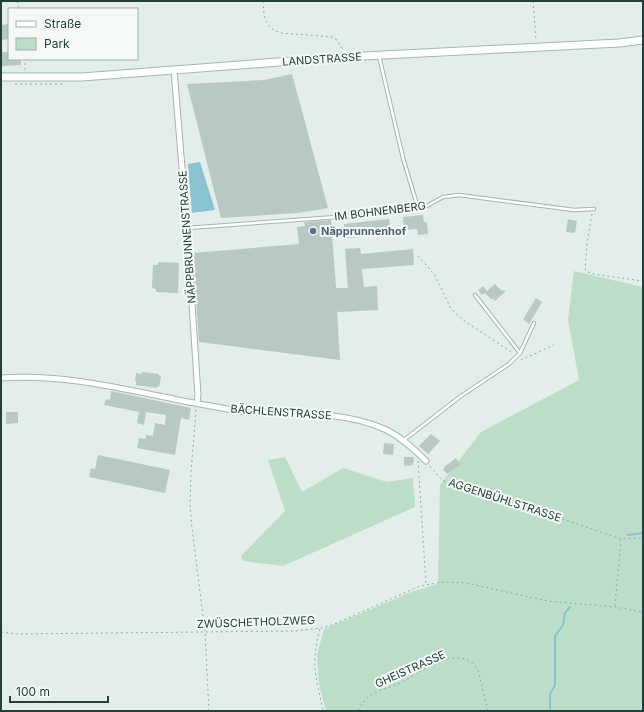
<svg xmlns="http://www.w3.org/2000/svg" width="644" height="712" font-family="Inter,sans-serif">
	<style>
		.green { fill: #bcdec8 }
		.water { fill: #8bc2d3 }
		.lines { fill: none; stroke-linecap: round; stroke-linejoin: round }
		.stream { stroke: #8bc2d3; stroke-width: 2 }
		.building { fill: #b8c8c3 }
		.lane-casing { stroke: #a5b5b1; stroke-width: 4.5 }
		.street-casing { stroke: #a5b5b1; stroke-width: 7 }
		.secondary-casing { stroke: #a1b9b2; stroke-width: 9 }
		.path { stroke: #83b1a6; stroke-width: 1; stroke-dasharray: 2 3; stroke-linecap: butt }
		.lane { stroke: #fff; stroke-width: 2.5 }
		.street { stroke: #fff; stroke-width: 5 }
		.secondary { stroke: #fff; stroke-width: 7 }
		.service-dot { fill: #5c6f8a; stroke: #f4f9f7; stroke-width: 1.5 }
		.labels { text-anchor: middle; stroke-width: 4; stroke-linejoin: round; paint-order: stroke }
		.street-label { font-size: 11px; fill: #223f39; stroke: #f4f9f7 }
		.service-label { font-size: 11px; font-weight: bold; fill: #4e5e75; stroke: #f4f9f7; text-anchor: start }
	</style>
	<rect width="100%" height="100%" fill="#e3ede9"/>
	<g class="green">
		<path d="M574,271L643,287V711H326L319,684L317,655L324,629L411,592L438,584L440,485L481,432L579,380L568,320Z"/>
		<path d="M285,457L302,492L343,468L387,482L413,478L415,507L283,566L243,561L241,556L285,511L268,460Z"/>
	</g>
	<path class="water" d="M200,162L215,210L192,213L188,164Z"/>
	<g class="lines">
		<g class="stream">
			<path d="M628,535L643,533"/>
			<path d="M550,711V694L555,685V636L563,625L565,613L570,607"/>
		</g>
	</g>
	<g class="building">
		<path d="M9,24V39L2,40L1,25Z"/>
		<path d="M1,52H9V59H21V65L1,66Z"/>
		<path d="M292,74L328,208L298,213L221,218L187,84L264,80Z"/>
		<path d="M423,215L424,222H427L428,234L418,235L417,229L404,230L403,217Z"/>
		<path d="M389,219L391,235L345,238L344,224Z"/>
		<path d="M568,219L577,221L575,233L566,232Z"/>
		<path d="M331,220L336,288H348L345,249L360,248L361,254L413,249L414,265L362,269L364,287L377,286L378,310L337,312L340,360L199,342L193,253L299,244L297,227L305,226L304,222Z"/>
		<path d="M158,262L179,263L178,293L156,292V289L152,288L153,265H158Z"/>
		<path d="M495,284L501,290L506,291L495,301L493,298L492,300L485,293L482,295L478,290L483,286L487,291Z"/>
		<path d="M536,298L542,302L529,324L523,319Z"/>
		<path d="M142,372L159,374L158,375L161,376L159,387L157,386V388L136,385V381H135L136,373L142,374Z"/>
		<path d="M111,391L191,408L189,420L181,418L175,455L137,448L139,438L146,439V435L153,436L155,423L165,425L166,415L146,412L144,425L137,423L139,412L104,405L106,399L110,400Z"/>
		<path d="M6,412H18V423L6,424Z"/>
		<path d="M431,434L440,441L428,454L419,446Z"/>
		<path d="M384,443L394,444L393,455L383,454Z"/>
		<path d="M98,455L170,470L165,493L89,477L91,468L95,469Z"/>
		<path d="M404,457H414L413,465L404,466Z"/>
		<path d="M456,458L460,465L447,474L443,469L445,468L444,467Z"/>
	</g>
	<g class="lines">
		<g class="lane-casing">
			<g id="lane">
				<path d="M379,56L403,158L418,208"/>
				<path d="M187,228L351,216L423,208L443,197L459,195L574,210L594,209"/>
				<path d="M475,295L520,353"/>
				<path d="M404,440L461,396L509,364L520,353L534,323"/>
			</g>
		</g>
		<g class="street-casing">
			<g id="street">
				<path d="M174,70L187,228L198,395L197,403"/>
				<path d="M1,378C70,373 138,393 205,405C219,407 233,411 247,412C293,415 339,410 382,428C399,435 413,448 426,461"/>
			</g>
		</g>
		<g class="secondary-casing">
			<path id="secondary" d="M1,77H82L344,57L619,43L643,40"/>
		</g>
		<g class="path">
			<path d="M17,1L19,9"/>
			<path d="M263,1C264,16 264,28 281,33L332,37L337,40L343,50"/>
			<path d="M533,1L536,40"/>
			<path d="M25,70V59"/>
			<path d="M15,84H64"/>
			<path d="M592,214L587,244L585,270L588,272L593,274L643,281"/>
			<path d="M418,256L434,274L444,294L451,309L463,320L513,353"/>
			<path d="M521,360L554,345"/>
			<path d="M196,410L191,472L190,505L192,528L205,632L209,711"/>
			<path d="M418,461L426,583"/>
			<path d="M430,466L441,479L454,486L496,496L621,539L643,538"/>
			<path d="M615,606L621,540"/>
			<path d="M320,629C310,665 316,676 323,711"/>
			<path d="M1,632L18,634L295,631L321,628L332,625L420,586L443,582L466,583L548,601L615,607L643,612"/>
			<path d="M359,711C361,705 364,700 369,696C378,690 388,688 398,684C415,676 438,657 457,658C466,658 473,662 478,670L488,711"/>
		</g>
		<use href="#lane" class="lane"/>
		<use href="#street" class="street"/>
		<use href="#secondary" class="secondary"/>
	</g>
	<circle class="service-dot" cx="313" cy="231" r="4"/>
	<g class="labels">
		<g class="street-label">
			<text transform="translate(322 59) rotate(-4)" y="4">LANDSTRASSE</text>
			<text transform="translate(380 211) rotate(-7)" y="4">IM BOHNENBERG</text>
			<text transform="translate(187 237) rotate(-94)" y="4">NÄPPBRUNNENSTRASSE</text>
			<text transform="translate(281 412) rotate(4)" y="4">BÄCHLENSTRASSE</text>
			<text transform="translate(505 500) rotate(18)" y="4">AGGENBÜHLSTRASSE</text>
			<text transform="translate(256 622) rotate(-2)" y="4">ZWÜSCHETHOLZWEG</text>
			<text transform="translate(410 669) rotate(-24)" y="4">GHEISTRASSE</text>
		</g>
		<g class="service-label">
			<text x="321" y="235">Näpprunnenhof</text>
		</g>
	</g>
	<rect width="644" height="712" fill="none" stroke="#223f39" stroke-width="4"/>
	<rect x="8" y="8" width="130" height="52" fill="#f4f9f7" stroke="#a0afab"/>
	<rect x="16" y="21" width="20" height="6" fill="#ffffff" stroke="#a0afab"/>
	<text x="44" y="28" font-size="12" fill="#223f39">Straße</text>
	<rect x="16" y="38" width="20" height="12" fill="#bcdec8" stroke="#a0afab"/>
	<text x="44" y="48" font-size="12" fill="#223f39">Park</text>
	<path d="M10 696v6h98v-6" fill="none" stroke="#223f39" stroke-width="2"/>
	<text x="16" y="696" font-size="12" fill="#223f39" stroke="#f4f9f7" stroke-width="3" paint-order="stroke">100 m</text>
</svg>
